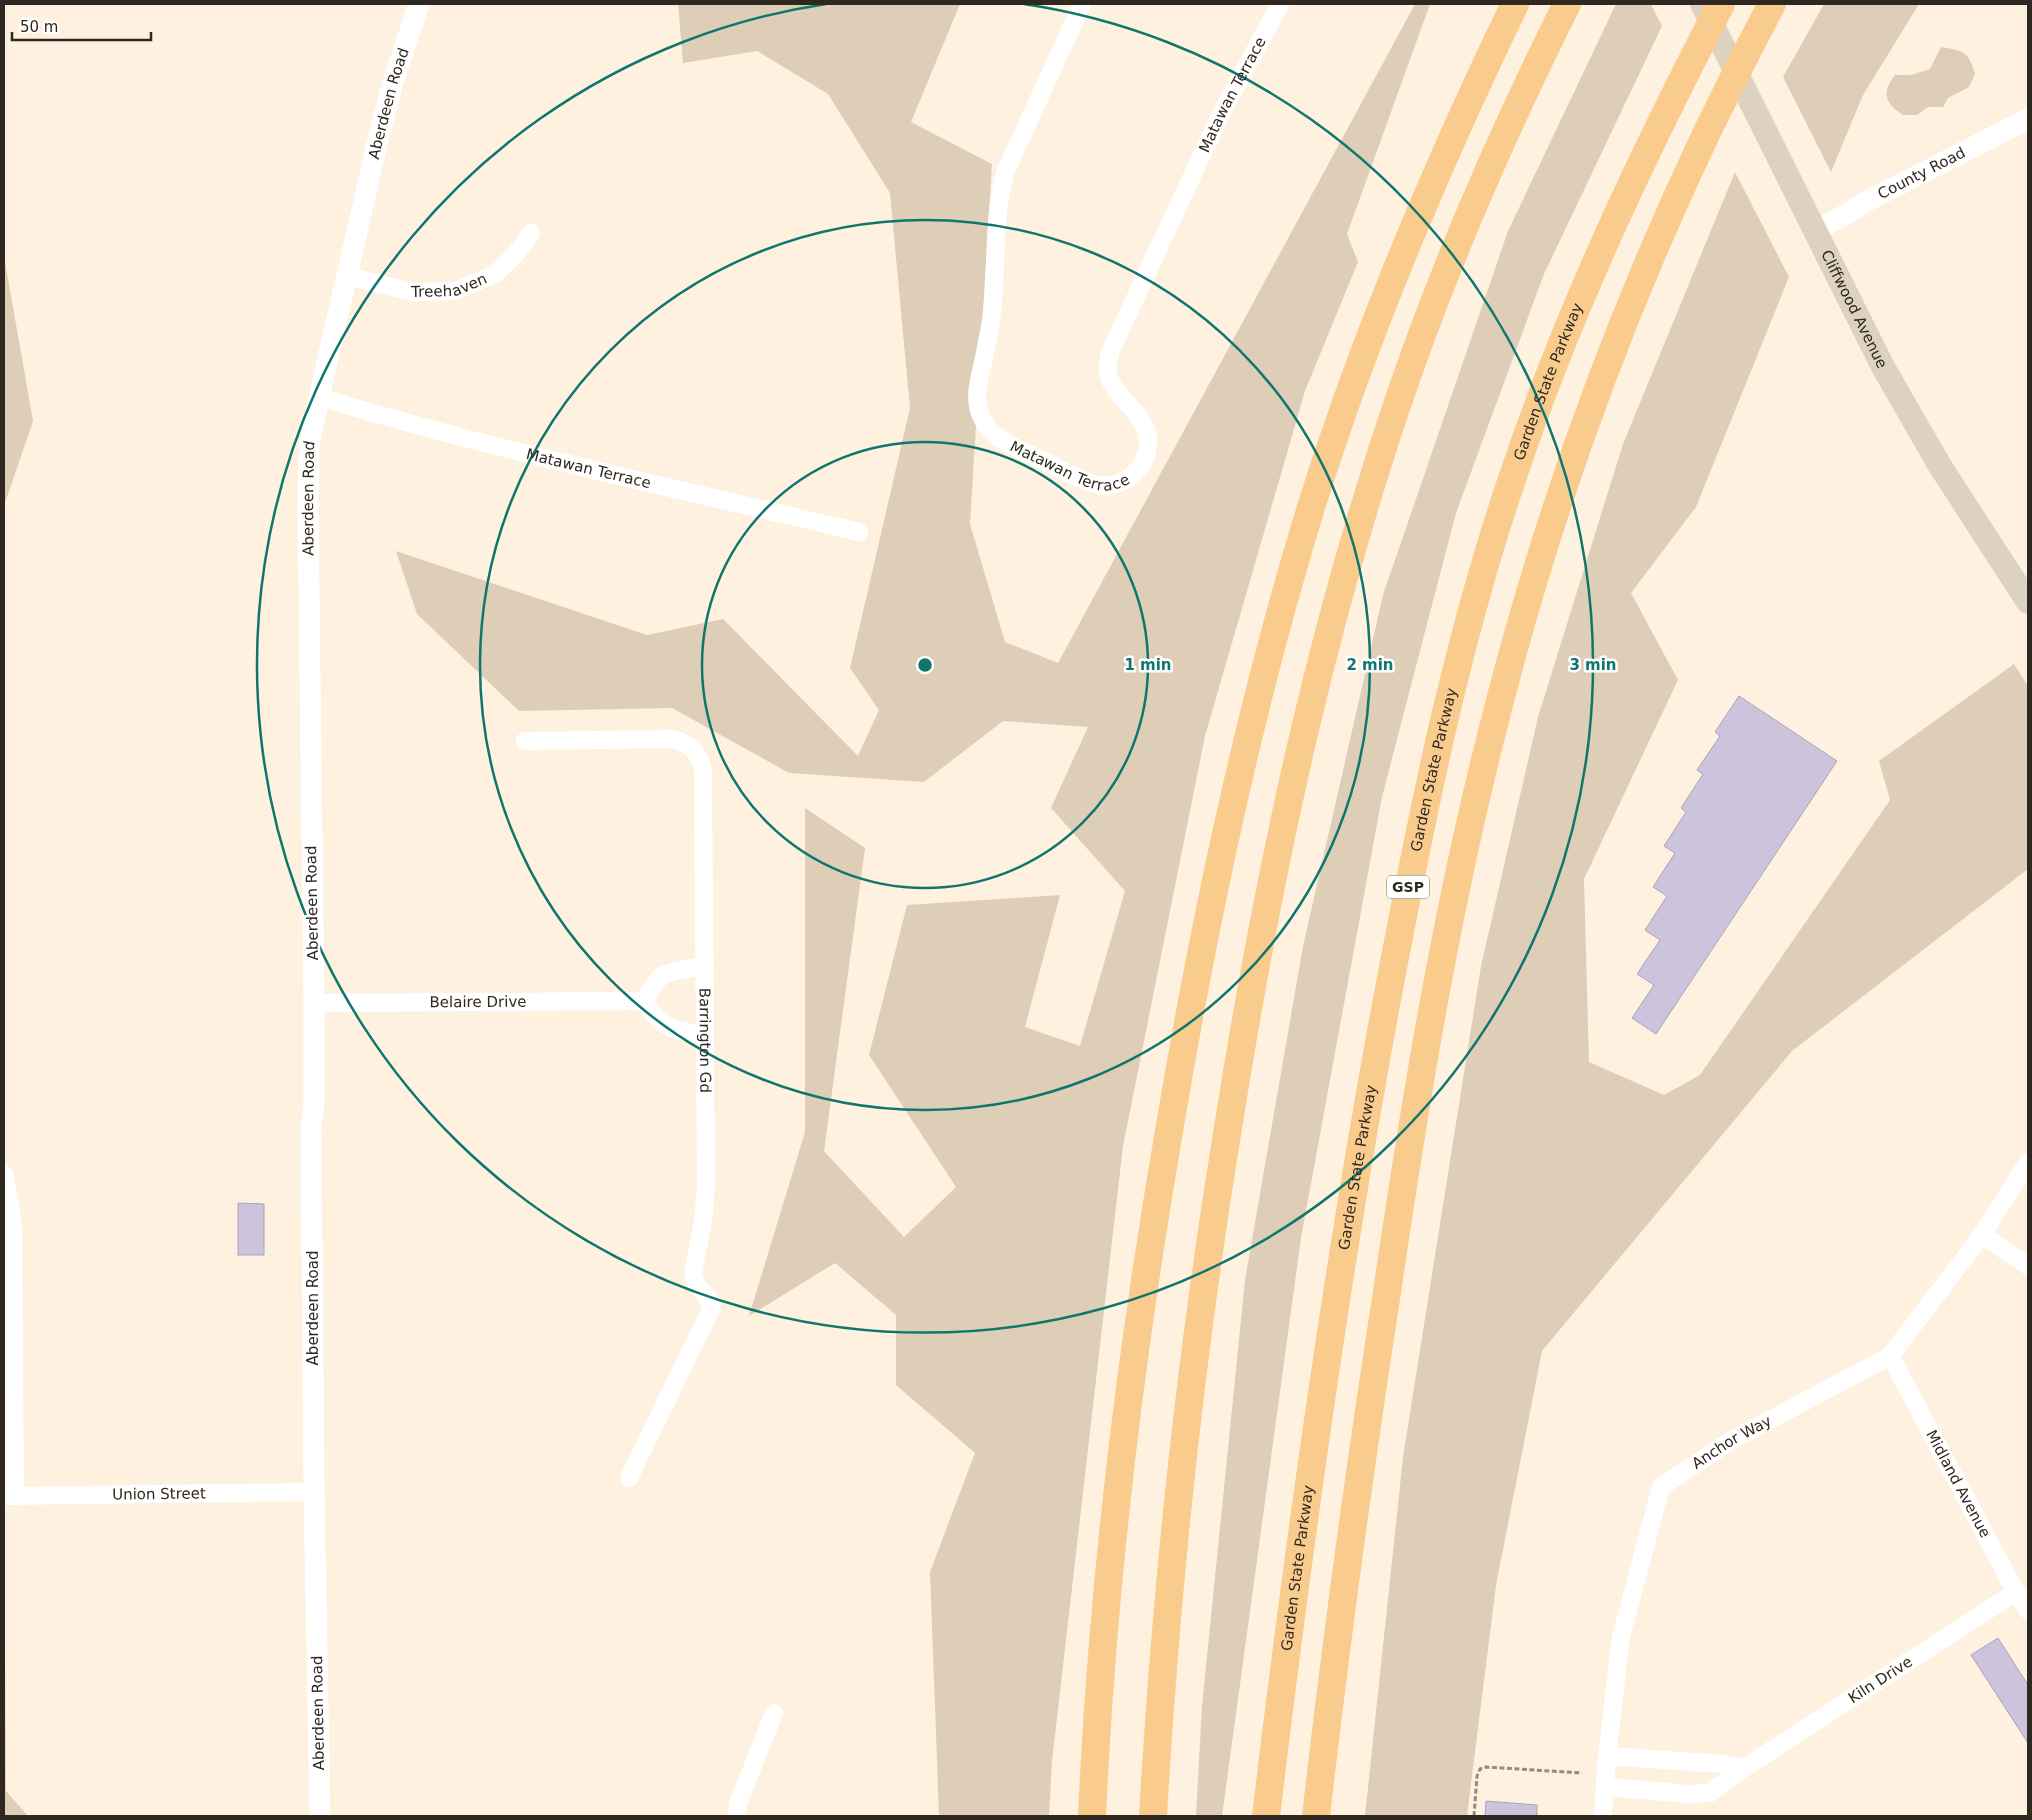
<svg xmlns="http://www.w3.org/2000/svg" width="2032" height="1820" font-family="'DejaVu Sans',sans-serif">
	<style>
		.green { fill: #deceb8 }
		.building { fill: #cbc4dc; stroke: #aaa3ba }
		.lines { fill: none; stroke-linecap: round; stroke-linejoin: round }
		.path { stroke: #958b7e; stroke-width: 3; stroke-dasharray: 5 2.5; stroke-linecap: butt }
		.minor { stroke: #fff; stroke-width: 18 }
		.tertiary { stroke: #fff; stroke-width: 21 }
		.secondary { stroke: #ddd1c0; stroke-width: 24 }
		.motorway { stroke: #f9cc8e; stroke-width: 28 }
		.ring { fill: none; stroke: #0f766e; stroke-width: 2.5 }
		.labels { text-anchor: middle; stroke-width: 5; stroke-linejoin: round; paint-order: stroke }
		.shield { fill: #fff; stroke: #6d6863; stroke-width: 1 }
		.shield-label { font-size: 14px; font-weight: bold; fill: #2f2820 }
		.street-label { font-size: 15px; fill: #2f2820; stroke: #fff }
		.centre { fill: #0f766e; stroke: #fff; stroke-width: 2.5 }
		.ring-label { font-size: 15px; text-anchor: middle; font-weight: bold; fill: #0f766e; stroke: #fff; stroke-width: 5; stroke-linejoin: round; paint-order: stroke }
	</style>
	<rect width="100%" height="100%" fill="#fff1df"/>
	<g class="green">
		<path d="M678,4H960L911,122L992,164L970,524L1005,642L1058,663L1415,4H1430L1347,234L1358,262L1305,391L1205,736L1123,1146L1052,1761L1049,1816H939L930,1572L975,1453L896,1385V1315L835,1263L749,1316L805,1132V808L865,848L824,1151L904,1237L956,1187L869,1055L907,905L1060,895L1025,1027L1080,1046L1125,891L1051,808L1088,727L1003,721L924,782L789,773L672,708L519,711L417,614L396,551L647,635L723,619L858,756L879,710L850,668L910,408L890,193L828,94L757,51L683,63Z"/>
		<path d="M1616,4H1651L1662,26L1544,274L1456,513L1382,797L1301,1238L1222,1816H1196L1202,1706L1245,1280L1303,946L1383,595L1508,231Z"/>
		<path d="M1824,4H1919L1863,95L1831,172L1783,77Z"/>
		<path d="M1941,47C1965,51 1968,51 1975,74L1969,87L1948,98L1943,107H1928L1917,115H1903C1885,103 1881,93 1895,75H1911L1930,69Z"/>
		<path d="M1735,172L1789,277L1696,507L1631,593L1678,680L1584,879L1589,1062L1664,1095L1700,1075L1890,800L1879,761L2014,664L2028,686V869L1792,1051L1542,1351L1496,1585L1467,1816H1365L1403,1457L1481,966L1538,717L1623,444Z"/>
		<path d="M4,256L33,421L4,506Z"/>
		<path d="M4,1643H5L6,1791L28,1816H4Z"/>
	</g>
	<g class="building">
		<path d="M1739,696L1837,761L1656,1034L1632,1018L1654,985L1637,974L1660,940L1645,930L1667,896L1653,887L1675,853L1664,846L1686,812L1681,808L1703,774L1697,770L1720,736L1715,732Z"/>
		<path d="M238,1203L264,1204V1255H238Z"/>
		<path d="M1998,1638L2028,1685V1743L1971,1655Z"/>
		<path d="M1486,1801L1537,1805V1816H1485Z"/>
	</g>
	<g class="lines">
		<path class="path" d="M1474,1816L1477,1776L1480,1769L1486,1767L1582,1773"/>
		<g class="minor">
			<path id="s1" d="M1082,4L1005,173C993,218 997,266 992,312C991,326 987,339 985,353C981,373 972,397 981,416C984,423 988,429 994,434C1009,446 1027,453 1044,461C1061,469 1080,481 1099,485C1121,489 1143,471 1147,451C1155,418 1120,404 1110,380C1106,370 1108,360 1111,350L1222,112L1280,4"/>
			<path id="s2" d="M347,276L412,292L455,291L495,274L515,255L531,233"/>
			<path id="s3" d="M319,397C496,451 679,489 859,532"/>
			<path id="s4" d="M525,741L672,739C690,743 700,753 703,771L706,1186L703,1221L693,1273L697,1285L708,1298L712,1307L629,1478"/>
			<path d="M705,965L672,972L661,976L643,1001C666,1031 669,1029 705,1035"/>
			<path id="s5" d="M314,1003L643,1001"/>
			<path d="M4,1174L10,1202L13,1228L15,1496"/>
			<path d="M1982,1235L2028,1266"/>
			<path id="s6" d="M1890,1356L2016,1592L2028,1610"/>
			<path id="s7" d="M4,1496L314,1492"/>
			<path id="s8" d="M1607,1756L1723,1764L1744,1768L2016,1592"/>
			<path d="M1606,1787L1688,1794L1710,1793L1744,1768"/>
			<path d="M736,1816L739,1801L774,1713"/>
			<path id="s9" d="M1603,1816L1607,1756L1621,1637L1661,1487L1730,1441L1890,1356L1982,1235L2028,1162"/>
		</g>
		<g class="tertiary">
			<path id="s10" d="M1816,230L1847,214L1867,201L2028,119"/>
			<path id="s11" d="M320,1816L314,1492L311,1125L314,1104V1003L308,509L309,446L319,397L378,140L393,82L419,4"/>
		</g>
		<path class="secondary" id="s12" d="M1702,4L1883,367L1940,466L2028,602"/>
		<g class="motorway">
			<path d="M1092,1816C1102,1590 1129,1365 1167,1143C1203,926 1248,710 1313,501C1367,330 1437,165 1515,4"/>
			<path d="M1153,1816C1166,1587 1190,1360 1227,1134C1269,868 1325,602 1417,348C1460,230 1511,116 1567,4"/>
			<path id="s13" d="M1266,1816C1299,1541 1337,1266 1388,994C1421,820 1455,647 1512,479C1567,314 1641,158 1721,4"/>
			<path d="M1316,1816C1336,1641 1360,1466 1387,1292C1414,1108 1444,924 1489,744C1552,487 1647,237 1772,4"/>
		</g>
	</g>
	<g class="ring">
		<circle cx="925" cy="665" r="223"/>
		<circle cx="925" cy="665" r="445"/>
		<path d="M1024 4A668 668 0 1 1 826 4"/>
	</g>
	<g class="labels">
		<rect class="shield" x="1387" y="875.5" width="42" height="23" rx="4"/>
		<g class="shield-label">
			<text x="1408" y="892">GSP</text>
		</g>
		<g class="street-label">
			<text dy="5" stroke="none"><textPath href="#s1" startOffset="1032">Matawan Terrace</textPath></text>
			<text dy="5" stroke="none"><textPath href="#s11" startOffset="1722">Aberdeen Road</textPath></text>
			<text dy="5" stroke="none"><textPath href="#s10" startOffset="120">County Road</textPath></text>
			<text dy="5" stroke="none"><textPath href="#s2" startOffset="105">Treehaven</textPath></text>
			<text dy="5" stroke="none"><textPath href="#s12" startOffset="341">Cliffwood Avenue</textPath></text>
			<text dy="5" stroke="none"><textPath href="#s13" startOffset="1465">Garden State Parkway</textPath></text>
			<text dy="5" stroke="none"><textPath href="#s1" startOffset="538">Matawan Terrace</textPath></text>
			<text dy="5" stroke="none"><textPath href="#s3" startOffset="279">Matawan Terrace</textPath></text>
			<text dy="5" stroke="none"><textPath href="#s11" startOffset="1318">Aberdeen Road</textPath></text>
			<text dy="5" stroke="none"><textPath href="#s13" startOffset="1060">Garden State Parkway</textPath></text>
			<text transform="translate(312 903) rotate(-91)" y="5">Aberdeen Road</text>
			<text dy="5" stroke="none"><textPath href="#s5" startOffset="164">Belaire Drive</textPath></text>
			<text dy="5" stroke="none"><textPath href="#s4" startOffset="464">Barrington Gd</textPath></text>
			<text dy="5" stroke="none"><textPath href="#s13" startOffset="655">Garden State Parkway</textPath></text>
			<text transform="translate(313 1308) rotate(-90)" y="5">Aberdeen Road</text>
			<text dy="5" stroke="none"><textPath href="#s9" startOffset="419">Anchor Way</textPath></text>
			<text dy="5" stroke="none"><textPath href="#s6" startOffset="145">Midland Avenue</textPath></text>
			<text dy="5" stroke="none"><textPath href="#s7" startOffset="155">Union Street</textPath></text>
			<text dy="5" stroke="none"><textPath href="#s13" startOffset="250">Garden State Parkway</textPath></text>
			<text dy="5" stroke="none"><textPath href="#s8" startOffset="300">Kiln Drive</textPath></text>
			<text transform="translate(318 1713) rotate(-91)" y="5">Aberdeen Road</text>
		</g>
	</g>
	<circle cx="925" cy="665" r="8" class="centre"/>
	<g class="ring-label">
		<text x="1148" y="670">1 min</text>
		<text x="1370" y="670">2 min</text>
		<text x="1593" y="670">3 min</text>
	</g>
	<rect width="2032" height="1820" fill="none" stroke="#2f2820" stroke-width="10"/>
	<path d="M12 32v8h139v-8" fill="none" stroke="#2f2820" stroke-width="2.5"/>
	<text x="20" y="32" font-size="15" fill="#2f2820" stroke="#ffffff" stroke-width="4" paint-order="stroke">50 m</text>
</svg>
